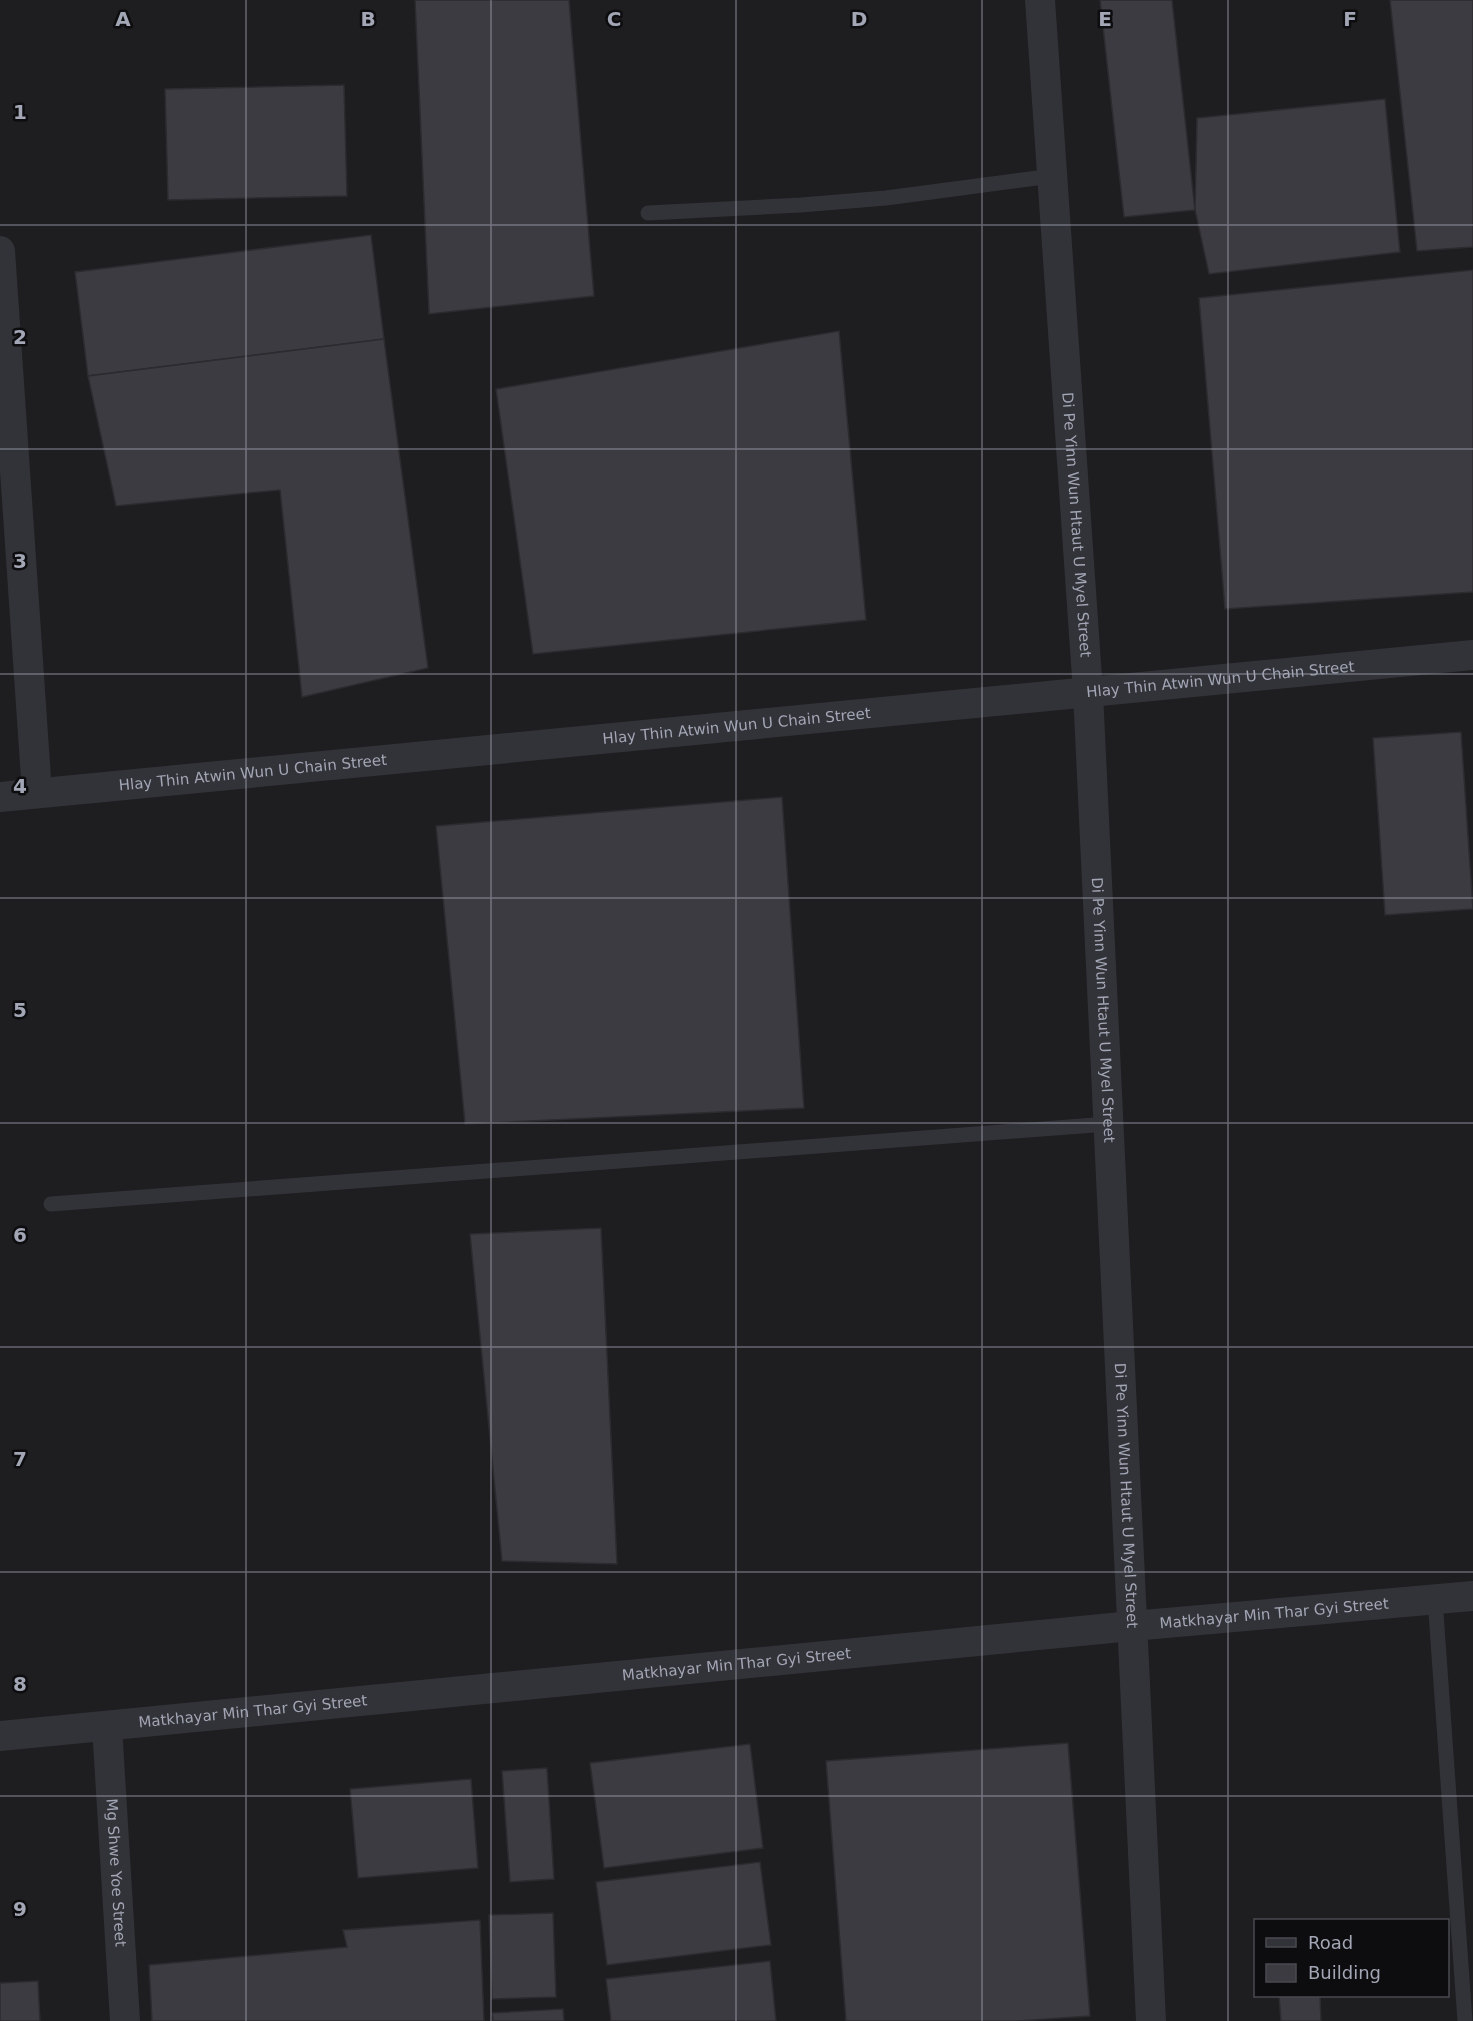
<svg xmlns="http://www.w3.org/2000/svg" width="1473" height="2021" font-family="'DejaVu Sans',sans-serif">
	<style>
		.built { fill: #1e1d20; fill-rule: evenodd }
		.building { fill: #3c3b41; stroke: #2c2b2f; stroke-width: 1.5 }
		.lines { fill: none; stroke-linecap: round; stroke-linejoin: round }
		.service { stroke: #323338; stroke-width: 15 }
		.minor { stroke: #323338; stroke-width: 30 }
		.grid { fill: none; stroke: #a2a6b5; stroke-width: 1.5; stroke-opacity: 0.55 }
		.labels { text-anchor: middle; stroke-width: 5; stroke-linejoin: round; paint-order: stroke }
		.street-label { font-size: 15px; fill: #a2a6b5; stroke: #0d0c0e }
		.grid-label { font-size: 20px; text-anchor: middle; font-weight: bold; fill: #a2a6b5; stroke: #0d0c0e; stroke-width: 5; stroke-linejoin: round; paint-order: stroke }
	</style>
	<rect width="100%" height="100%" fill="#121113"/>
	<path class="built" d="M0,0H1473V2021H0ZM1256,1920H1448V1996H1256Z"/>
	<g class="building">
		<path d="M415,0H569L594,296L429,314Z"/>
		<path d="M1100,0H1172L1195,210L1124,217Z"/>
		<path d="M1390,0H1473V247L1417,251Z"/>
		<path d="M344,85L347,196L168,200L165,89Z"/>
		<path d="M1385,99L1400,252L1209,274L1195,210L1197,118Z"/>
		<path d="M371,235L384,339L88,376L75,272Z"/>
		<path d="M1473,270V592L1225,609L1199,298Z"/>
		<path d="M839,331L866,620L533,654L496,389Z"/>
		<path d="M384,339L428,668L302,697L280,490L116,506L88,376Z"/>
		<path d="M1461,732L1473,909L1385,915L1373,738Z"/>
		<path d="M782,797L804,1108L465,1124L436,826Z"/>
		<path d="M601,1228L617,1564L502,1561L470,1234Z"/>
		<path d="M1068,1743L1090,2016L1018,2021H846L826,1761Z"/>
		<path d="M750,1744L763,1848L604,1868L590,1763Z"/>
		<path d="M547,1768L554,1879L510,1882L502,1771Z"/>
		<path d="M471,1779L478,1868L358,1878L350,1789Z"/>
		<path d="M760,1862L771,1945L607,1965L596,1882Z"/>
		<path d="M553,1913L556,1997L492,1999L489,1915Z"/>
		<path d="M480,1920L484,2021H152L149,1965L347,1947L343,1930Z"/>
		<path d="M770,1961L776,2021H611L606,1979Z"/>
		<path d="M38,1981L40,2021H0V1983Z"/>
		<path d="M1279,1996H1320L1321,2021H1281Z"/>
		<path d="M563,2009L564,2021H493L492,2013Z"/>
	</g>
	<g class="lines">
		<g class="service">
			<path d="M648,213L801,205L886,198L1052,176"/>
			<path d="M51,1204L1108,1124"/>
			<path d="M1435,1599L1465,2021"/>
		</g>
		<g class="minor">
			<path id="s1" d="M1040,0L1088,692L1151,2021"/>
			<path d="M0,251L37,793"/>
			<path id="s2" d="M0,797L1473,655"/>
			<path id="s3" d="M107,1726L125,2021"/>
			<path id="s4" d="M0,1736L1132,1626L1473,1596"/>
		</g>
	</g>
	<path class="grid" d="M246,0V2021M491,0V2021M736,0V2021M982,0V2021M1228,0V2021M0,225H1473M0,449H1473M0,674H1473M0,898H1473M0,1123H1473M0,1347H1473M0,1572H1473M0,1796H1473"/>
	<g class="labels">
		<g class="street-label">
			<text dy="5" stroke="none"><textPath href="#s1" startOffset="526">Di Pe Yinn Wun Htaut U Myel Street</textPath></text>
			<text dy="5" stroke="none"><textPath href="#s2" startOffset="1226">Hlay Thin Atwin Wun U Chain Street</textPath></text>
			<text dy="5" stroke="none"><textPath href="#s2" startOffset="740">Hlay Thin Atwin Wun U Chain Street</textPath></text>
			<text dy="5" stroke="none"><textPath href="#s2" startOffset="254">Hlay Thin Atwin Wun U Chain Street</textPath></text>
			<text dy="5" stroke="none"><textPath href="#s1" startOffset="1012">Di Pe Yinn Wun Htaut U Myel Street</textPath></text>
			<text dy="5" stroke="none"><textPath href="#s1" startOffset="1498">Di Pe Yinn Wun Htaut U Myel Street</textPath></text>
			<text dy="5" stroke="none"><textPath href="#s4" startOffset="1280">Matkhayar Min Thar Gyi Street</textPath></text>
			<text dy="5" stroke="none"><textPath href="#s4" startOffset="740">Matkhayar Min Thar Gyi Street</textPath></text>
			<text dy="5" stroke="none"><textPath href="#s4" startOffset="254">Matkhayar Min Thar Gyi Street</textPath></text>
			<text dy="5" stroke="none"><textPath href="#s3" startOffset="147">Mg Shwe Yoe Street</textPath></text>
		</g>
	</g>
	<g class="grid-label">
		<text x="123" y="26">A</text>
		<text x="368" y="26">B</text>
		<text x="614" y="26">C</text>
		<text x="859" y="26">D</text>
		<text x="1105" y="26">E</text>
		<text x="1350" y="26">F</text>
		<text x="20" y="119">1</text>
		<text x="20" y="344">2</text>
		<text x="20" y="568">3</text>
		<text x="20" y="793">4</text>
		<text x="20" y="1017">5</text>
		<text x="20" y="1242">6</text>
		<text x="20" y="1466">7</text>
		<text x="20" y="1691">8</text>
		<text x="20" y="1916">9</text>
	</g>
	<rect x="1254" y="1919" width="195" height="78" fill="#0d0c0e" stroke="#494a51" stroke-width="1.5"/>
	<rect x="1266" y="1938" width="30" height="9" fill="#323338" stroke="#494a51" stroke-width="1.5"/>
	<text x="1308" y="1949" font-size="18" fill="#a2a6b5">Road</text>
	<rect x="1266" y="1964" width="30" height="18" fill="#3c3b41" stroke="#494a51" stroke-width="1.5"/>
	<text x="1308" y="1979" font-size="18" fill="#a2a6b5">Building</text>
</svg>
